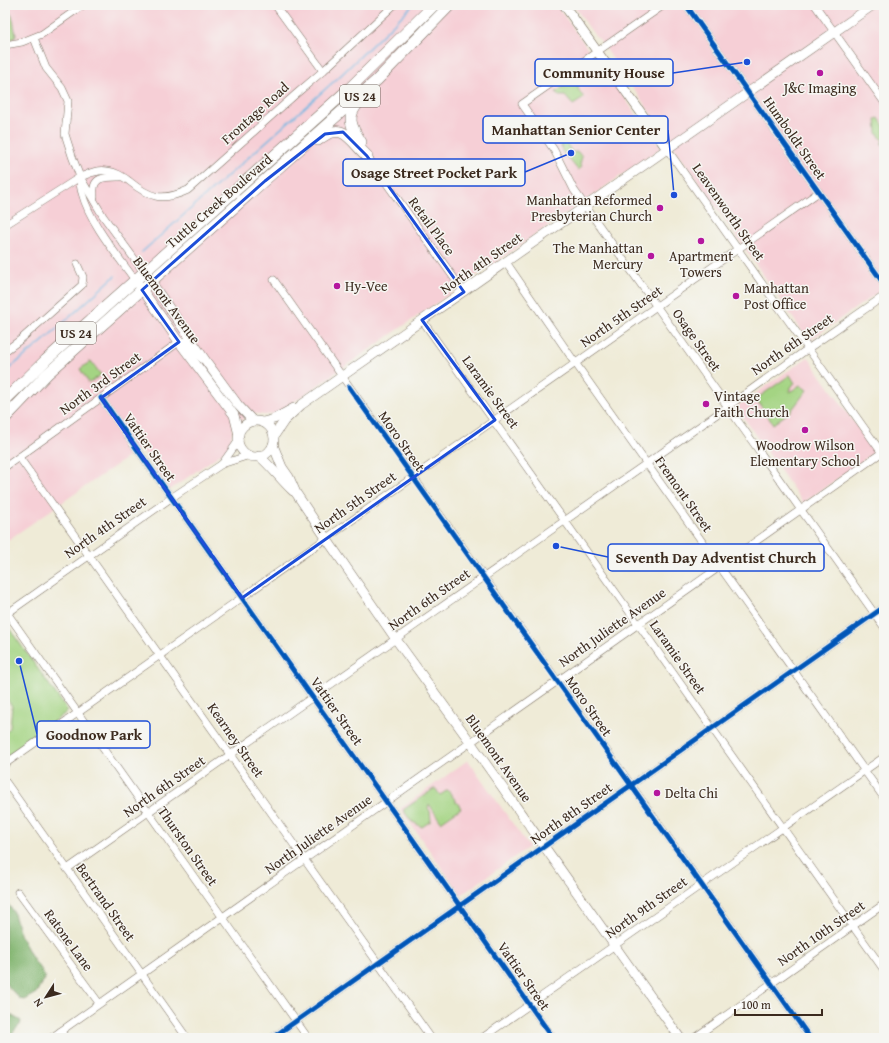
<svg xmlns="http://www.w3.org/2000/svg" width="889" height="1043" font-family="'Gentium Book Plus',serif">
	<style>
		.built { fill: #f6cfd6 }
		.green { fill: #a4d483; stroke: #707f50 }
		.forest { fill: #83b671; stroke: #5f7048 }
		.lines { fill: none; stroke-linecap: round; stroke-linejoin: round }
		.stream { stroke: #69b7e3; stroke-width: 1.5 }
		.minor-casing { stroke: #7a6e5f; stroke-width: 8 }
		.major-casing { stroke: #7a6e5f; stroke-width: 10 }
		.highway-casing { stroke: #7a6e5f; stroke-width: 12 }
		.minor { stroke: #fff; stroke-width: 7 }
		.major { stroke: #fff; stroke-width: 9 }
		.highway { stroke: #fff; stroke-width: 11 }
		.cycleway-casing { stroke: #f6f6f2; stroke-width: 8 }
		.cycleway { stroke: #0057b8; stroke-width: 5 }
		.marked { fill: none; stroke: #1d4ed8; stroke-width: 3; stroke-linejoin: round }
		.poi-dot { fill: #b5179e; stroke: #f6f6f2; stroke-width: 1.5 }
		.labels { text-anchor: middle; stroke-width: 3; stroke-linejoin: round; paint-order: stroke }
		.shield { fill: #f6f6f2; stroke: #73675e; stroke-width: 1 }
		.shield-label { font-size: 13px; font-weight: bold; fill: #3b2a1e }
		.poi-label { font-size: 14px; fill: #3b2a1e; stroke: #f6f6f2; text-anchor: start }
		.street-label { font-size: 14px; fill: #3b2a1e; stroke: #f6f6f2 }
		.leader { fill: none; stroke: #1d4ed8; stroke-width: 1.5 }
		.callout-dot { fill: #1d4ed8; stroke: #f6f6f2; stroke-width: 1.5 }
		.callout { fill: #f6f6f2; stroke: #1d4ed8; stroke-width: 1.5 }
		.callout-label { font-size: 15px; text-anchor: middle; font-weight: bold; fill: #3b2a1e }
	</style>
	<rect width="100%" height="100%" fill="#f6f6f2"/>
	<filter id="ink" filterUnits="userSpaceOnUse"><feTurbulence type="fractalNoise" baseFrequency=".025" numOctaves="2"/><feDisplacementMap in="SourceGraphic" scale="8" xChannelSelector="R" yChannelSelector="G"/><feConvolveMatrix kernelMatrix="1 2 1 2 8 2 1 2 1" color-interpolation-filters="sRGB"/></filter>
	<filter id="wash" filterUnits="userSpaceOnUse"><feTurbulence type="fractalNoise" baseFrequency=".012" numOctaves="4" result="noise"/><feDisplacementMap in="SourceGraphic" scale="16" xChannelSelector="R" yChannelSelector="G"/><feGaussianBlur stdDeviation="0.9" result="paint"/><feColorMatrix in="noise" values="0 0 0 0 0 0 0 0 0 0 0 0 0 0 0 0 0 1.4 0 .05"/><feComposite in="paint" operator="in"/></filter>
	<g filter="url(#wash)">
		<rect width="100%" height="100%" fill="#efebd7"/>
		<g class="built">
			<path d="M5,5H556L661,148L276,414L264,415L252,413L233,426L230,447L170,490L141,448L5,542Z"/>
			<path d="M573,5H884V288L809,341L599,39L595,36Z"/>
			<path d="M808,357L875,452L803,503L736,407Z"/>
			<path d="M468,760L529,847L461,895L400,809Z"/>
		</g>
		<g class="green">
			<path d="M5,9L12,15L16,35L13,39L5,41Z"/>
			<path d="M577,77L580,81C575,87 580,92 584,98L573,105L565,96H559L556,92Z"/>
			<path d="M879,118L884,126V144L883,145L881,143L883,141L877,133L876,119Z"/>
			<path d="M561,136L573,153L577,151L582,157L580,164L582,167L578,170L562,151L560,139Z"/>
			<path d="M91,361L101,375L89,383L80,369Z"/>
			<path d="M790,375L795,383L790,387V392L800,385L807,390L791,411L773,424L756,399Z"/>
			<path d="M6,624L68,711L5,758V733L10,728L12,706L5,697Z"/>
			<path d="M435,788L440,795L448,790L461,808L441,822L429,804L428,808L430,811L431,821L422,827L411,821L403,810Z"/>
		</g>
		<g class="forest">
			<path d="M5,900L13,911L21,937L34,961L41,969L45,978L36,993L24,1000L20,999L5,983Z"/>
			<path d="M7,1013L21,1021L20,1025L14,1031L11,1038H5L6,1028L5,1025V1014Z"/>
		</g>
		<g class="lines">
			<g class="stream">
				<path d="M142,252L340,76L413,5"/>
				<path d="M5,372L42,342L115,276"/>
			</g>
		</g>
	</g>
	<g filter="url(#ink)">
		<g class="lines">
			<g class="minor-casing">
				<g id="minor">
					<path d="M275,5L323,71"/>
					<path d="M664,5L522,104L554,150L574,190L884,627"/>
					<path d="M686,5L884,284"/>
					<path d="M815,5L884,102"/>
					<path d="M34,38L46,68L62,88L68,101L65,134L72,156L80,177L103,216L144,272"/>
					<path d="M5,45L22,42L42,34L83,5"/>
					<path d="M667,149L884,456"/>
					<path d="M367,156L464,292"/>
					<path d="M80,177C80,182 80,188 82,193C90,223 117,255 135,280"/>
					<path d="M94,197C91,176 104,177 120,177"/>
					<path d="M5,225L80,177C89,174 97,169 107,171C116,172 122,176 129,181C150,198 162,202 188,190L296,94L323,71L394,5"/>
					<path d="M506,262L576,364L884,798"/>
					<path d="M274,280L810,1038"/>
					<path d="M422,320L884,970"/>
					<path d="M5,351L20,340L82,285L83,277L77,264"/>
					<path d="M101,398L553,1038"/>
					<path d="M19,457L431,1038"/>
					<path d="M222,464L239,440"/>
					<path d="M5,467L179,342L183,341L202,359"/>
					<path d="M5,610L308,1038"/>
					<path d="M5,615L171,498L222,464L250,455"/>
					<path d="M5,764L819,192"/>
					<path d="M5,781L187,1038"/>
					<path d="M67,869L720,412L809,348L884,296"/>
					<path d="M18,892L99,1003"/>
					<path d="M61,1031L65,1038"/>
					<path d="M51,1038L884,451"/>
					<path d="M272,1038L884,607"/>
					<path d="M482,1038L884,757"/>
					<path d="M694,1038L884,904"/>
				</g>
			</g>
			<g class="major-casing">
				<g id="major">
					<path d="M564,5L667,149"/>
					<path d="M147,276L208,364L238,405L253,421"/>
					<path d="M139,285L179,342L234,415L239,435"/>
					<circle cx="256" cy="439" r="18"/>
					<path d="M263,422L274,419L294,408"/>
					<path d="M274,436L284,421L301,405L873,5"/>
					<path d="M273,445L282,467L289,477L296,493L326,538L395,638L471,743L680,1038"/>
					<path d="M259,456C272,467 281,480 293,491"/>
				</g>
			</g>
			<g class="highway-casing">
				<g id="highway">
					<path d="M360,101C345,116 351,127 361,142"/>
					<path d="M318,140C343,120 349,139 367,156"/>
					<path d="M5,400L46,360L350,88L434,5"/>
					<path d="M5,418L47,374L377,80L450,5"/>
				</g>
			</g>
			<use href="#minor" class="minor"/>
			<use href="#major" class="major"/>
			<use href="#highway" class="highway"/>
			<g class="cycleway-casing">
				<g id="cycleway">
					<path d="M686,5L884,284"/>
					<path d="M349,387L810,1038"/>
					<path d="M101,398L553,1038"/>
					<path d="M272,1038L884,607"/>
				</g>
			</g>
			<use href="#cycleway" class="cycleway"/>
		</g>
	</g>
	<path class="marked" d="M343,132L367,156L464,292L422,320L495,420L242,598L101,398L179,342L142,290L265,181L325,134Z"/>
	<g class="poi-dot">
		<circle cx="820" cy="73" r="4"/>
		<circle cx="660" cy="208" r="4"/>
		<circle cx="701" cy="241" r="4"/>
		<circle cx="651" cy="256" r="4"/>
		<circle cx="337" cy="286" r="4"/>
		<circle cx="736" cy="296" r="4"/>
		<circle cx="706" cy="404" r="4"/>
		<circle cx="805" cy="430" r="4"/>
		<circle cx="657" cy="793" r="4"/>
	</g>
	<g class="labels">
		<g class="shield">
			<rect x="340" y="85" width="40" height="22" rx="3"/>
			<rect x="56" y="322" width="40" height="22" rx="3"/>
		</g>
		<g class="shield-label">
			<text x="360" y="101">US 24</text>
			<text x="76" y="338">US 24</text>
		</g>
		<g class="poi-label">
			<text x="820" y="93" text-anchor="middle">J&amp;C Imaging</text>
			<text x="652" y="205" text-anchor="end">Manhattan Reformed<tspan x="652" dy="16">Presbyterian Church</tspan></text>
			<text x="643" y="253" text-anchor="end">The Manhattan<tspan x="643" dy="16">Mercury</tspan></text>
			<text x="701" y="261" text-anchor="middle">Apartment<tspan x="701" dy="16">Towers</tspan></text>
			<text x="345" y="291">Hy-Vee</text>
			<text x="744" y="293">Manhattan<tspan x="744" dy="16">Post Office</tspan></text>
			<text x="714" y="401">Vintage<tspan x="714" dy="16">Faith Church</tspan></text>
			<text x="805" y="450" text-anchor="middle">Woodrow Wilson<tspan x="805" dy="16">Elementary School</tspan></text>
			<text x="665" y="798">Delta Chi</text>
		</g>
		<g class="street-label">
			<text transform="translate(255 113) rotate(-42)" y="5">Frontage Road</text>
			<text transform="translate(795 138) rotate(55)" y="5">Humboldt Street</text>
			<text transform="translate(219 201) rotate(-41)" y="5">Tuttle Creek Boulevard</text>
			<text transform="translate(729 212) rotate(55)" y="5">Leavenworth Street</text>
			<text transform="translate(432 226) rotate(54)" y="5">Retail Place</text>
			<text transform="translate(481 263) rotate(-35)" y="5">North 4th Street</text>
			<text transform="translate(167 300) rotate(54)" y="5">Bluemont Avenue</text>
			<text transform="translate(621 316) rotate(-35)" y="5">North 5th Street</text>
			<text transform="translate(697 340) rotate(55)" y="5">Osage Street</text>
			<text transform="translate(792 344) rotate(-35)" y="5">North 6th Street</text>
			<text transform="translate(100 383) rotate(-36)" y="5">North 3rd Street</text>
			<text transform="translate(491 392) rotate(54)" y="5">Laramie Street</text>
			<text transform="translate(402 441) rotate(55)" y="5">Moro Street</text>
			<text transform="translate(150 447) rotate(55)" y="5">Vattier Street</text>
			<text transform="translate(684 494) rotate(55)" y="5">Fremont Street</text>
			<text transform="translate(355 502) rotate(-35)" y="5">North 5th Street</text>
			<text transform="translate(105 527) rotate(-35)" y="5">North 4th Street</text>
			<text transform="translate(429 599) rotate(-35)" y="5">North 6th Street</text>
			<text transform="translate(612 627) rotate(-35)" y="5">North Juliette Avenue</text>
			<text transform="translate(678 657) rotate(55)" y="5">Laramie Street</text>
			<text transform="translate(589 706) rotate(55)" y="5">Moro Street</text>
			<text transform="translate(337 711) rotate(55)" y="5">Vattier Street</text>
			<text transform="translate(236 740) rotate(55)" y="5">Kearney Street</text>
			<text transform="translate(499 758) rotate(55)" y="5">Bluemont Avenue</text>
			<text transform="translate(164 786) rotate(-35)" y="5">North 6th Street</text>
			<text transform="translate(571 813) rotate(-35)" y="5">North 8th Street</text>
			<text transform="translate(318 834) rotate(-35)" y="5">North Juliette Avenue</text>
			<text transform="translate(188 846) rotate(55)" y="5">Thurston Street</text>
			<text transform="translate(106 902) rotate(55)" y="5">Bertrand Street</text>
			<text transform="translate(646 907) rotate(-35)" y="5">North 9th Street</text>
			<text transform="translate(821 933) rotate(-35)" y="5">North 10th Street</text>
			<text transform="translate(69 940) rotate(54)" y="5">Ratone Lane</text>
			<text transform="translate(524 976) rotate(55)" y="5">Vattier Street</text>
		</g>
	</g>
	<path class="leader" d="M747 62L673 73M674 195L668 130M571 153L525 172M556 546L608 557M19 661L37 734"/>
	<g class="callout-dot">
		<circle cx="747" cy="62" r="4"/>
		<circle cx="674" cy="195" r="4"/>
		<circle cx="571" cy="153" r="4"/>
		<circle cx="556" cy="546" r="4"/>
		<circle cx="19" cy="661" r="4"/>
	</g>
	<g class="callout">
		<rect x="535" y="59" width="138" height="27" rx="4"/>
		<rect x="483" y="116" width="185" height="27" rx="4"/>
		<rect x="343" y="159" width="182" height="27" rx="4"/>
		<rect x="608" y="544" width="216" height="27" rx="4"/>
		<rect x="37" y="721" width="113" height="27" rx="4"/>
	</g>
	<g class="callout-label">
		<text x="604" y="78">Community House</text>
		<text x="576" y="135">Manhattan Senior Center</text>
		<text x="434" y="178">Osage Street Pocket Park</text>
		<text x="716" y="563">Seventh Day Adventist Church</text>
		<text x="94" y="740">Goodnow Park</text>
	</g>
	<rect width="889" height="1043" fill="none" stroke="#f6f6f2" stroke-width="20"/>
	<g transform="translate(46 997) rotate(234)" stroke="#f6f6f2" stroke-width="3" paint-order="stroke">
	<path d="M0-3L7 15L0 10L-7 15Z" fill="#3b2a1e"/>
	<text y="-6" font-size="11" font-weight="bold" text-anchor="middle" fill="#3b2a1e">N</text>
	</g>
	<path d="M735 1009v6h87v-6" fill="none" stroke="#3b2a1e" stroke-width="2"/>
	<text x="741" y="1009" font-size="12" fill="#3b2a1e" stroke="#f6f6f2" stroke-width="3" paint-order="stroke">100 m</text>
</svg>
